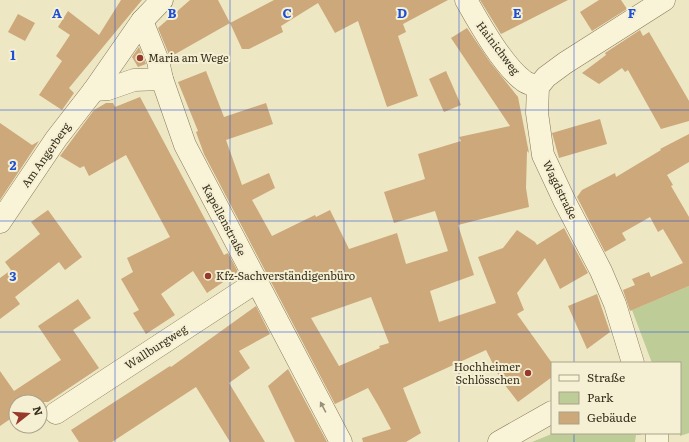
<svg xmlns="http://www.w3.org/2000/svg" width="689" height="442" font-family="Literata,serif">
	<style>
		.green { fill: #becc98 }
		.building { fill: #cca87a; fill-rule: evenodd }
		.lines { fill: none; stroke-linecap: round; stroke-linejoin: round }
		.minor-casing { stroke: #88795a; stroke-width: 23 }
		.minor { stroke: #f9f3d7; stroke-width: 22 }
		.oneway { fill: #98917a }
		.grid { fill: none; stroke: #1d4ed8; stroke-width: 1; stroke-opacity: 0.55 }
		.poi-dot { fill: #97392b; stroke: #f5f0d3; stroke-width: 1.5 }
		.labels { text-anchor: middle; stroke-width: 4; stroke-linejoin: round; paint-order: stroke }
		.street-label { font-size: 11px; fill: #382f1e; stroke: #f5f0d3 }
		.poi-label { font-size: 11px; fill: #382f1e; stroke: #f5f0d3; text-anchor: start }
		.grid-label { font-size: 13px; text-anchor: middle; font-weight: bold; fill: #1d4ed8; stroke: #f5f0d3; stroke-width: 4; stroke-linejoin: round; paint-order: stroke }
	</style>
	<rect width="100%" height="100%" fill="#eee7c4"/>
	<g class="green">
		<path d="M689,286V433L680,436V363H652L632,310Z"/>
		<path d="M554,433H640L641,435H636L635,442H532Z"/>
	</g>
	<g class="building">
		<path d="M121,0H142L69,88L74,93L62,110L39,95L62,61L56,56L70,35L58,27L68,11L99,35Z"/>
		<path d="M190,0H218L230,23L274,0H448L403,24L406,32L398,36L418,96L387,107L358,21L335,33L318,3L281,26L283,32L249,49H242L230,23L170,57L158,28Z"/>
		<path d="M480,0H568L501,34Z"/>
		<path d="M599,0H621L627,9L592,31L580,12Z"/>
		<path d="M18,14L35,23L25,41L8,32Z"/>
		<path d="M467,28L490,62L518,97L529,153L527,151L526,188L529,207L458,225L474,275L430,291L439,322L496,303L478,257L503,248L517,230L535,242L537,245L564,228L588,273L560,289L545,258L517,293L524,310L517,314L552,363V377L518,402L501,380L486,350L403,388L421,433L406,442H363L362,438L391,429L378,405L368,388L335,404L204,154L196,132L198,131L178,82L206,71L224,117L266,103L273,124L226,140L242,185L269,173L275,188L252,200L272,236L315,215L316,217L330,210L349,249L397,233L406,264L448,251L435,211L394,223L384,192L425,179L418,154L461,141L459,137L510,126L451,38ZM371,297L389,343L379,346L380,348L339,366L311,318Z"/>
		<path d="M640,30L643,36L649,32L689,101V121L661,129L628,70L625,72L622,68L599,84L582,73L606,55L605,53Z"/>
		<path d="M139,47L146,64L138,67L132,57Z"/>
		<path d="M446,71L461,105L444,112L429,79Z"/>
		<path d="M140,97L224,255L228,253L238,272L207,293L193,271L161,294L175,315L146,334L133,313L139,310L121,279L133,272L127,258L170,237L126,155L89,176L84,166L80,168L60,156L94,110L106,103H113L115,107Z"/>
		<path d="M600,119L607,144L559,158L552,133Z"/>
		<path d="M0,123L32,145L39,141L0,200Z"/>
		<path d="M689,134V162L667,175L673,185L671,186L689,217V286L630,311L623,290L635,285L632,279L649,272L651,277L683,263L663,229L658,232L650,217L622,233L626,240L605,252L577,197L582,190L615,173L616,177L661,150L660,149Z"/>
		<path d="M48,210L82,257L65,270L59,262L15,297L20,304L0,319V278L11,270L5,262L40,234L31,222Z"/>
		<path d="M597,294L610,332L587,349L568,306Z"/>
		<path d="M78,299L91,318L73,330L99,368L48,402H16V415L0,426V371L14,391L61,360L38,326Z"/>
		<path d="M256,306L270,334L239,351L250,368L229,383L265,442H230L196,387L112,442H79L71,430L170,366L171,367Z"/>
		<path d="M288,369L327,442H295L268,386Z"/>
	</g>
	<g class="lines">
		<g class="minor-casing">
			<g id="minor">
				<path d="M466,0C479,23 503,66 524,81C528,84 534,85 538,87"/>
				<path d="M142,21L158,61L162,79L185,145L341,442"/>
				<path d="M94,90L108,89L134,80L162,79"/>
				<path d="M0,222L56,139L94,90L142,21L162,0"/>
				<path d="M633,363L615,304L601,271L565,202L543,155L537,113L538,87L546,77L565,63L664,0"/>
				<path d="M56,413L256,282"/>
				<path d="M657,433V442"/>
				<path d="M499,442L552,412"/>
			</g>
		</g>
		<use href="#minor" class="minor"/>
	</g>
	<defs><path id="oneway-solid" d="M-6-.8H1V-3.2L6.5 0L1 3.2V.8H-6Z"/></defs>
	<use class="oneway" href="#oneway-solid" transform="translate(323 407) rotate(-118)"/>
	<path class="grid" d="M115,0V442M230,0V442M344,0V442M459,0V442M574,0V363M0,110H689M0,221H689M0,332H689M574,433V442"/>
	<g class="poi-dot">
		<circle cx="140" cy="58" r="4"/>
		<circle cx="208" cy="276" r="4"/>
		<circle cx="528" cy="373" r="4"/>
	</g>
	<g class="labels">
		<g class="street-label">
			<text transform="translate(498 48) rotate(53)" y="4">Hainichweg</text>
			<text transform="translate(46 155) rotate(-55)" y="4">Am Angerberg</text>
			<text transform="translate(560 190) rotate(64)" y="4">Wagdstraße</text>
			<text transform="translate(224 220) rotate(62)" y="4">Kapellenstraße</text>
			<text transform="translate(156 347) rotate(-33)" y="4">Wallburgweg</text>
		</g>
		<g class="poi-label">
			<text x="148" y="62">Maria am Wege</text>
			<text x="216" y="280">Kfz-Sachverständigenbüro</text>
			<text x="520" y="371" text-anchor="end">Hochheimer<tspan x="520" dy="13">Schlösschen</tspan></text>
		</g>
	</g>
	<g class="grid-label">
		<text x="57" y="18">A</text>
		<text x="172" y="18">B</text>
		<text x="287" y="18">C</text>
		<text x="402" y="18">D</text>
		<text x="517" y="18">E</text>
		<text x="632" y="18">F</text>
		<text x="13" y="60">1</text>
		<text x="13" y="170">2</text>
		<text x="13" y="281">3</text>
	</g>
	<rect x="551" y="362" width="130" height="72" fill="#f5f0d3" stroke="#a9a38b"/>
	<rect x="559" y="375" width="20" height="6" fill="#f9f3d7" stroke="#a9a38b"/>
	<text x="587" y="382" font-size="12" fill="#382f1e">Straße</text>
	<rect x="559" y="392" width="20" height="12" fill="#becc98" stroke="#a9a38b"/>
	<text x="587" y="402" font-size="12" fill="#382f1e">Park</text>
	<rect x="559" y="412" width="20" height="12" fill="#cca87a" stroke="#a9a38b"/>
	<text x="587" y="422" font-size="12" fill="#382f1e">Gebäude</text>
	<g transform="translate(28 414) rotate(73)"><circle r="19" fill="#f5f0d3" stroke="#a9a38b"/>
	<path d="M0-3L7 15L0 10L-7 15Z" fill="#97392b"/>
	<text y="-6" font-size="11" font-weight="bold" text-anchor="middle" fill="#382f1e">N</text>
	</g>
</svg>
